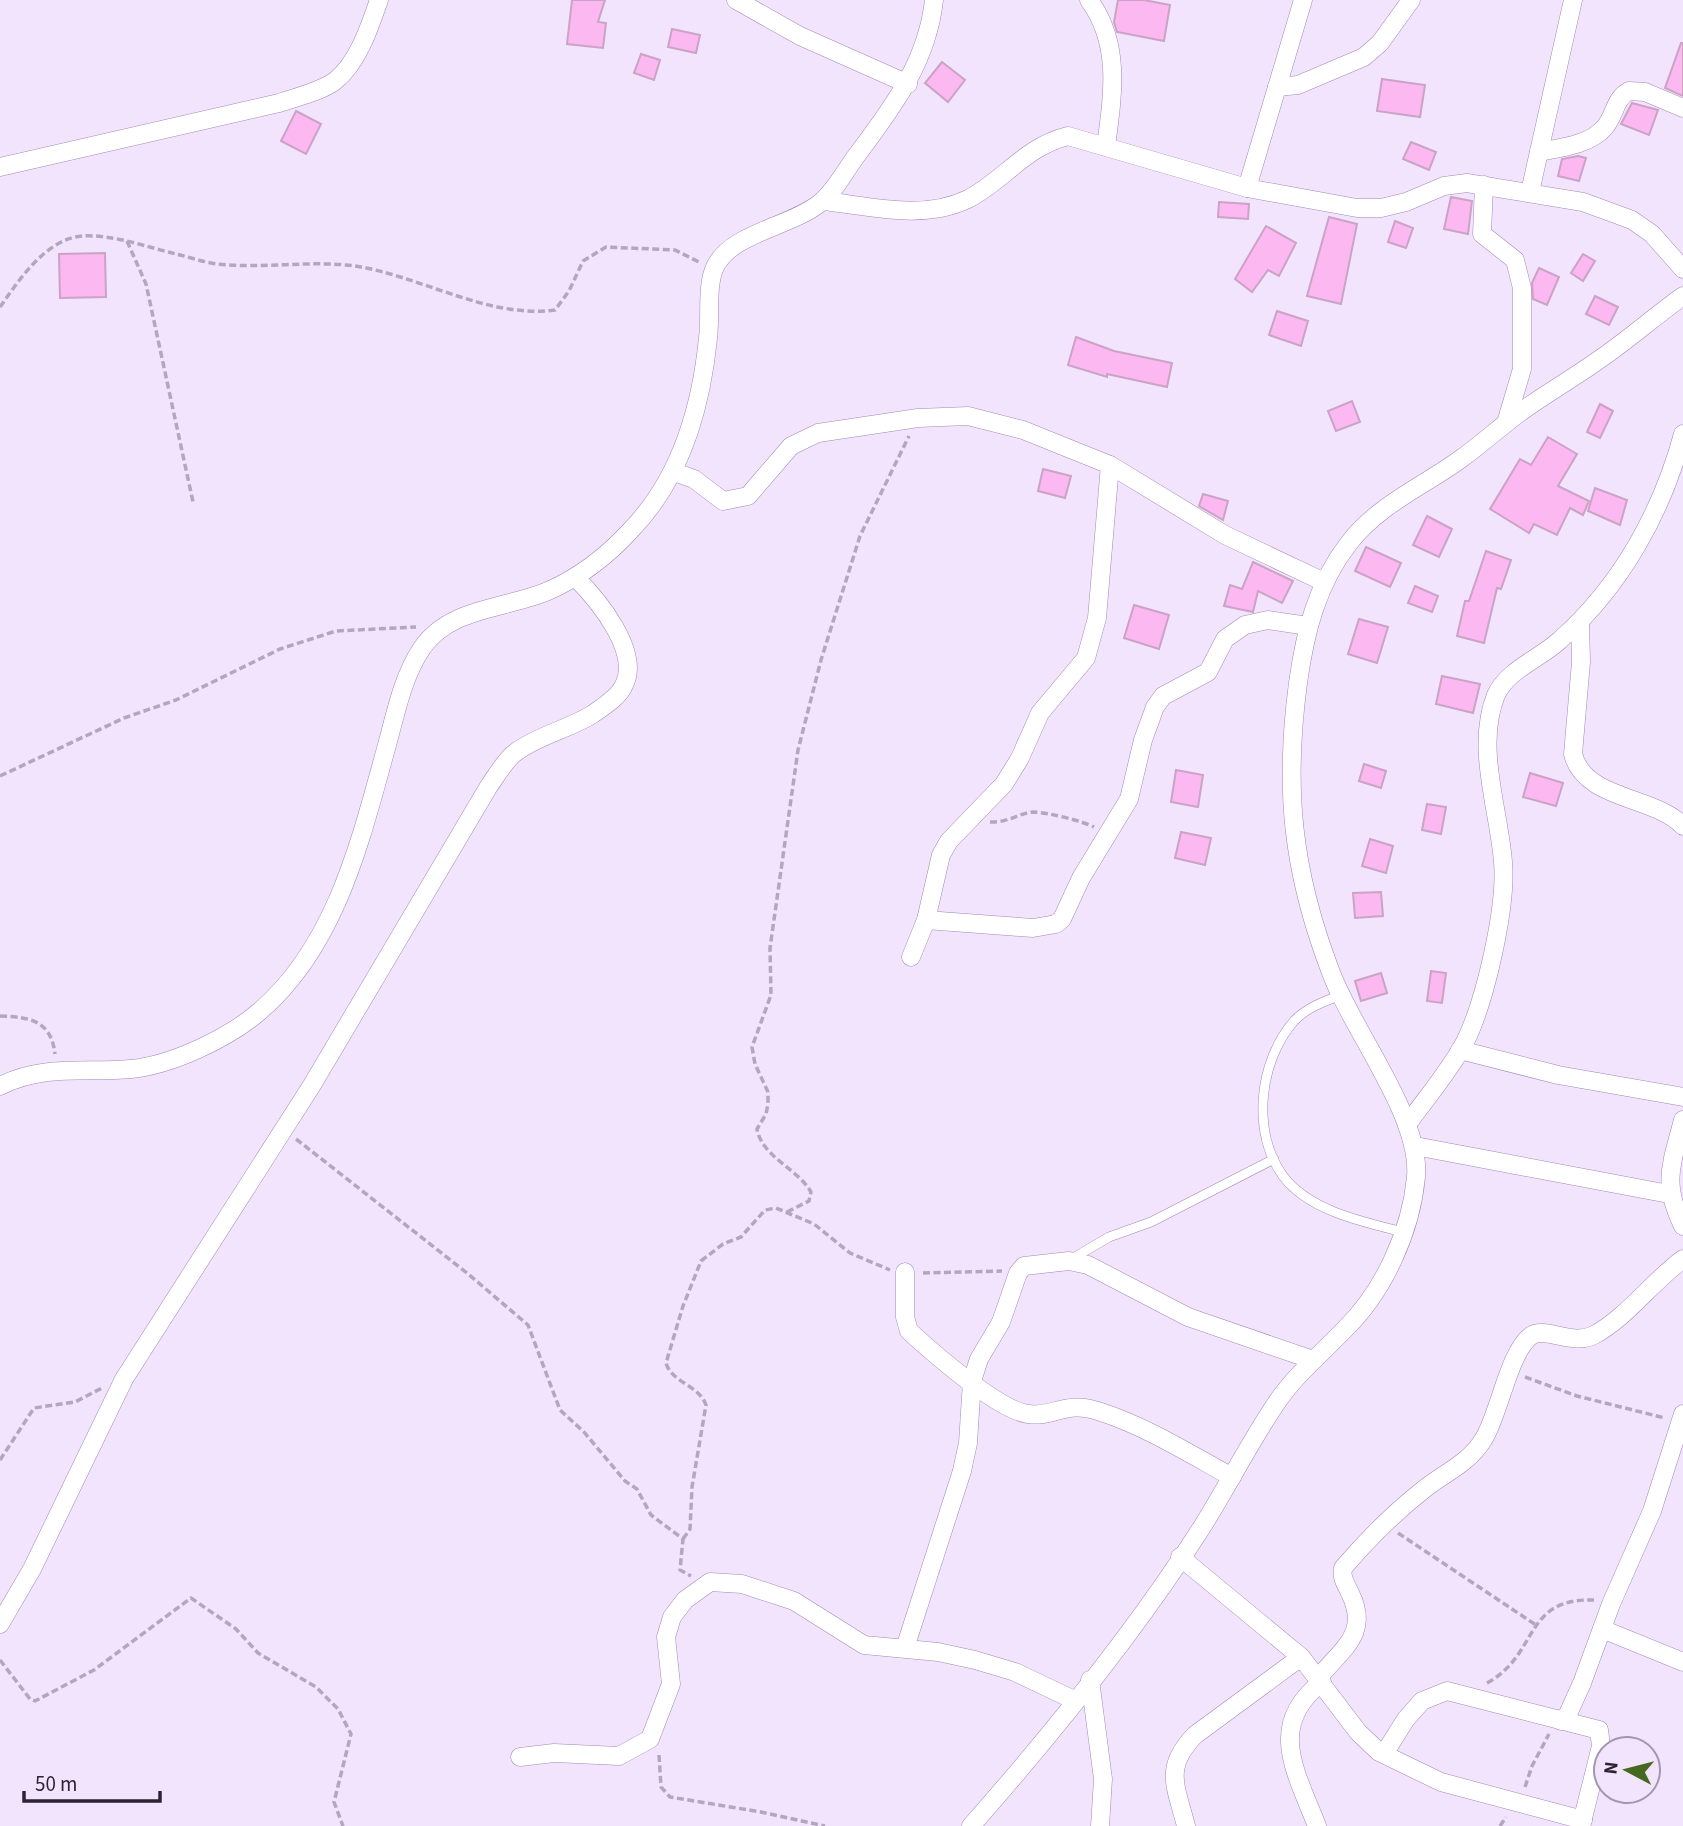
<svg xmlns="http://www.w3.org/2000/svg" width="1683" height="1826" font-family="'Source Sans 3',sans-serif">
	<style>
		.building { fill: #fbb8f1; stroke: #caa3c5; stroke-width: 2 }
		.lines { fill: none; stroke-linecap: round; stroke-linejoin: round }
		.lane-casing { stroke: #a18ab2; stroke-width: 10 }
		.street-casing { stroke: #a18ab2; stroke-width: 19 }
		.path { stroke: #b3a6bd; stroke-width: 3.5; stroke-dasharray: 7 3.5; stroke-linecap: butt }
		.lane { stroke: #fff; stroke-width: 9 }
		.street { stroke: #fff; stroke-width: 18 }
	</style>
	<rect width="100%" height="100%" fill="#f3e4fe"/>
	<g class="building">
		<path d="M572,0H605L598,22L606,23L603,48L567,44Z"/>
		<path d="M1118,0H1144L1170,5L1164,41L1117,32L1114,22Z"/>
		<path d="M672,29L700,35L696,53L668,47Z"/>
		<path d="M1681,43H1683V96L1665,88Z"/>
		<path d="M641,54L660,60L654,80L634,73Z"/>
		<path d="M942,62L965,80L948,102L925,83Z"/>
		<path d="M1382,79L1425,85L1420,117L1377,111Z"/>
		<path d="M1632,103L1658,110L1649,135L1621,124Z"/>
		<path d="M296,111L321,124L306,154L281,141Z"/>
		<path d="M1411,142L1436,152L1429,170L1403,159Z"/>
		<path d="M1578,156L1586,158L1579,181L1558,176L1562,159Z"/>
		<path d="M1451,197L1472,201L1468,234L1444,229Z"/>
		<path d="M1219,202L1249,204L1248,219L1218,217Z"/>
		<path d="M1329,217L1357,224L1341,304L1307,296Z"/>
		<path d="M1395,221L1413,228L1406,248L1388,242Z"/>
		<path d="M1266,226L1296,243L1279,276L1268,270L1252,292L1235,279Z"/>
		<path d="M105,253L106,297L60,298L59,254Z"/>
		<path d="M1583,254L1595,261L1583,281L1571,273Z"/>
		<path d="M1539,268L1559,277L1547,305L1533,299L1532,283Z"/>
		<path d="M1595,296L1618,307L1609,325L1586,314Z"/>
		<path d="M1277,311L1308,321L1301,346L1269,335Z"/>
		<path d="M1076,337L1114,351L1172,363L1167,387L1107,374V377L1068,365Z"/>
		<path d="M1352,401L1360,422L1336,431L1328,411Z"/>
		<path d="M1600,404L1613,411L1600,438L1587,432Z"/>
		<path d="M1548,437L1577,454L1558,486L1589,501L1583,515L1570,508L1557,535L1534,524L1529,533L1490,509L1520,459L1531,465Z"/>
		<path d="M1043,469L1071,476L1065,498L1038,491Z"/>
		<path d="M1595,488L1627,500L1620,525L1588,511Z"/>
		<path d="M1203,494L1228,501L1223,520L1199,506Z"/>
		<path d="M1427,516L1452,529L1439,557L1413,545Z"/>
		<path d="M1366,547L1401,563L1390,587L1355,571Z"/>
		<path d="M1486,551L1511,560L1501,589L1497,588L1484,643L1457,636L1465,601H1469Z"/>
		<path d="M1253,562L1293,581L1282,603L1258,591L1253,612L1224,606L1230,585L1242,589Z"/>
		<path d="M1415,586L1438,596L1432,612L1408,603Z"/>
		<path d="M1134,605L1169,615L1159,649L1124,638Z"/>
		<path d="M1359,619L1388,627L1377,663L1348,654Z"/>
		<path d="M1442,676L1480,684L1473,713L1436,704Z"/>
		<path d="M1364,764L1386,771L1381,788L1359,781Z"/>
		<path d="M1176,770L1203,775L1198,807L1171,802Z"/>
		<path d="M1530,773L1563,783L1556,806L1523,797Z"/>
		<path d="M1427,804L1446,807L1441,834L1422,830Z"/>
		<path d="M1181,832L1211,838L1205,865L1175,858Z"/>
		<path d="M1370,839L1393,846L1386,873L1362,866Z"/>
		<path d="M1381,892L1383,916L1355,918L1353,893Z"/>
		<path d="M1431,971L1446,973L1442,1003L1427,1001Z"/>
		<path d="M1381,973L1387,993L1361,1001L1355,981Z"/>
	</g>
	<g class="lines">
		<g class="lane-casing">
			<g id="lane">
				<path d="M1341,995C1325,1001 1306,1008 1294,1021C1259,1061 1251,1132 1283,1176C1309,1211 1364,1222 1403,1232"/>
				<path d="M1070,1260L1109,1237L1151,1222L1274,1159"/>
			</g>
		</g>
		<g class="street-casing">
			<g id="street">
				<path d="M736,0L800,36L908,84"/>
				<path d="M1089,0C1121,44 1113,94 1106,146"/>
				<path d="M1277,87L1298,85L1364,57L1380,43L1411,0"/>
				<path d="M1539,152C1560,148 1590,145 1605,127C1615,115 1615,98 1629,91L1645,92L1683,108"/>
				<path d="M0,167L279,103C296,97 320,92 335,81C358,63 370,26 379,0"/>
				<path d="M1484,185L1482,234L1515,260L1522,288V369L1506,423"/>
				<path d="M1247,188L1303,0"/>
				<path d="M1530,192L1573,0"/>
				<path d="M823,201C870,206 923,221 968,199C1005,180 1024,147 1068,136L1247,188L1357,208H1381L1406,202L1444,186L1467,183L1583,202L1632,220L1652,234L1683,269"/>
				<path d="M674,472L694,479L723,501L748,496L791,446L818,433L918,418L968,416L1023,430L1110,465L1225,535L1324,582"/>
				<path d="M1580,621L1581,662L1573,754C1584,800 1655,796 1683,826"/>
				<path d="M926,920L1033,928L1056,924L1062,919L1081,878L1129,799L1143,740L1155,707L1163,696L1208,672L1225,639L1245,625L1268,620L1308,626"/>
				<path d="M911,957L926,920L941,855L949,841L1004,784L1020,758L1040,713L1086,658L1097,618L1110,465"/>
				<path d="M1460,1050L1558,1075L1683,1097"/>
				<path d="M0,1086C43,1064 86,1073 131,1069C172,1065 229,1038 260,1011C337,945 361,838 387,745C396,712 403,676 422,648C450,607 506,609 548,591C580,577 606,557 630,531C681,479 701,409 708,338C711,317 706,286 715,267C731,233 790,227 820,203C834,192 844,173 854,159C891,109 927,64 934,0"/>
				<path d="M1683,1120C1671,1166 1662,1183 1683,1226"/>
				<path d="M1407,1125C1426,1098 1449,1072 1465,1042C1485,1002 1507,907 1503,862C1499,809 1475,747 1496,695C1507,670 1541,658 1560,640C1621,586 1662,512 1683,434"/>
				<path d="M1415,1146L1669,1194"/>
				<path d="M905,1272V1317L909,1331C933,1353 998,1410 1028,1414C1055,1418 1065,1399 1101,1412C1147,1427 1190,1454 1232,1477"/>
				<path d="M1180,1557L1301,1657L1358,1732L1379,1752L1441,1782L1583,1820"/>
				<path d="M0,1624L32,1569L124,1379L312,1085L489,786C497,775 505,760 516,752C539,735 569,729 593,714C603,707 619,697 624,685C641,652 598,600 576,578"/>
				<path d="M1602,1629L1683,1662"/>
				<path d="M905,1648L962,1471L968,1443L972,1381L979,1359L1001,1322L1018,1273L1024,1266L1069,1261L1088,1265L1188,1317L1313,1360"/>
				<path d="M1319,1677C1343,1648 1370,1633 1350,1593C1346,1584 1341,1578 1343,1568C1367,1540 1394,1513 1423,1490C1444,1473 1468,1464 1483,1440C1499,1416 1509,1350 1532,1335C1545,1327 1574,1346 1594,1335C1626,1318 1653,1281 1683,1259"/>
				<path d="M1090,1680L1103,1779L1100,1826"/>
				<path d="M1561,1721L1568,1714L1582,1683L1611,1604L1652,1511L1683,1414"/>
				<path d="M1384,1754L1406,1719L1422,1701L1447,1691L1599,1730L1601,1746L1581,1826"/>
				<path d="M520,1757L554,1753L619,1756L650,1739L671,1684L666,1637L672,1617L685,1600L710,1582L742,1584L794,1601L864,1645L938,1652L975,1660L1015,1672L1074,1700"/>
				<path d="M971,1826C1052,1734 1136,1631 1202,1527C1227,1487 1249,1444 1275,1405C1294,1376 1321,1354 1345,1329C1384,1291 1411,1231 1416,1177C1421,1115 1352,1031 1330,970C1292,870 1284,788 1298,683C1305,632 1317,584 1349,543C1379,504 1424,486 1462,458C1483,443 1501,426 1522,411C1547,393 1575,377 1600,359C1629,339 1655,316 1683,296"/>
				<path d="M1186,1826C1176,1786 1163,1768 1195,1735L1301,1657"/>
				<path d="M1317,1826C1296,1772 1266,1725 1322,1682"/>
			</g>
		</g>
		<g class="path">
			<path d="M127,241L146,284L193,502"/>
			<path d="M0,307C19,280 46,239 82,236C112,234 147,247 176,254C189,257 203,262 217,264C262,269 310,260 355,266C421,276 488,319 555,310L569,291L583,261L606,247L675,250L699,262"/>
			<path d="M0,776L124,718L176,700L280,649L336,631L416,627"/>
			<path d="M990,822C1008,823 1019,813 1033,812C1046,812 1083,821 1094,827"/>
			<path d="M0,1016C31,1017 51,1021 55,1054"/>
			<path d="M296,1139L467,1273L528,1325L560,1410L584,1432L625,1481L637,1489L651,1515L683,1539L680,1570L691,1576"/>
			<path d="M787,1212L809,1201L811,1192C797,1168 762,1157 757,1129L766,1114L768,1104V1092L755,1064L752,1047L771,995L770,948L798,750L821,660L860,536L909,436"/>
			<path d="M923,1273L1002,1271"/>
			<path d="M1525,1377L1577,1396L1665,1418"/>
			<path d="M0,1460L34,1408L75,1402L102,1388"/>
			<path d="M1398,1533L1536,1625"/>
			<path d="M683,1539L690,1529L692,1487L706,1405C699,1385 672,1383 666,1363L683,1306L701,1261L723,1244L741,1237L765,1210L776,1208L814,1224L850,1253L890,1270"/>
			<path d="M0,1660L30,1699L35,1701L94,1670L191,1598L236,1629L258,1653L316,1687L338,1709L351,1734L334,1802L343,1826"/>
			<path d="M1487,1683C1540,1654 1522,1598 1594,1600"/>
			<path d="M659,1755L661,1787L670,1797L761,1812L825,1826"/>
			<path d="M1525,1787L1532,1766L1549,1734"/>
			<path d="M1500,1826L1506,1817"/>
		</g>
		<use href="#lane" class="lane"/>
		<use href="#street" class="street"/>
	</g>
	<g transform="translate(1627 1770) rotate(277)"><circle r="33" fill="#f3e4fe" stroke="#a397ad" stroke-width="2"/>
	<path d="M0-5L12 26L0 18L-12 26Z" fill="#466921"/>
	<text y="-10" font-size="19" font-weight="bold" text-anchor="middle" fill="#2c2333">N</text>
	</g>
	<path d="M24 1791v10h136v-10" fill="none" stroke="#2c2333" stroke-width="3.5"/>
	<text x="35" y="1791" font-size="21" fill="#2c2333" stroke="#f3e4fe" stroke-width="5" paint-order="stroke">50 m</text>
</svg>
